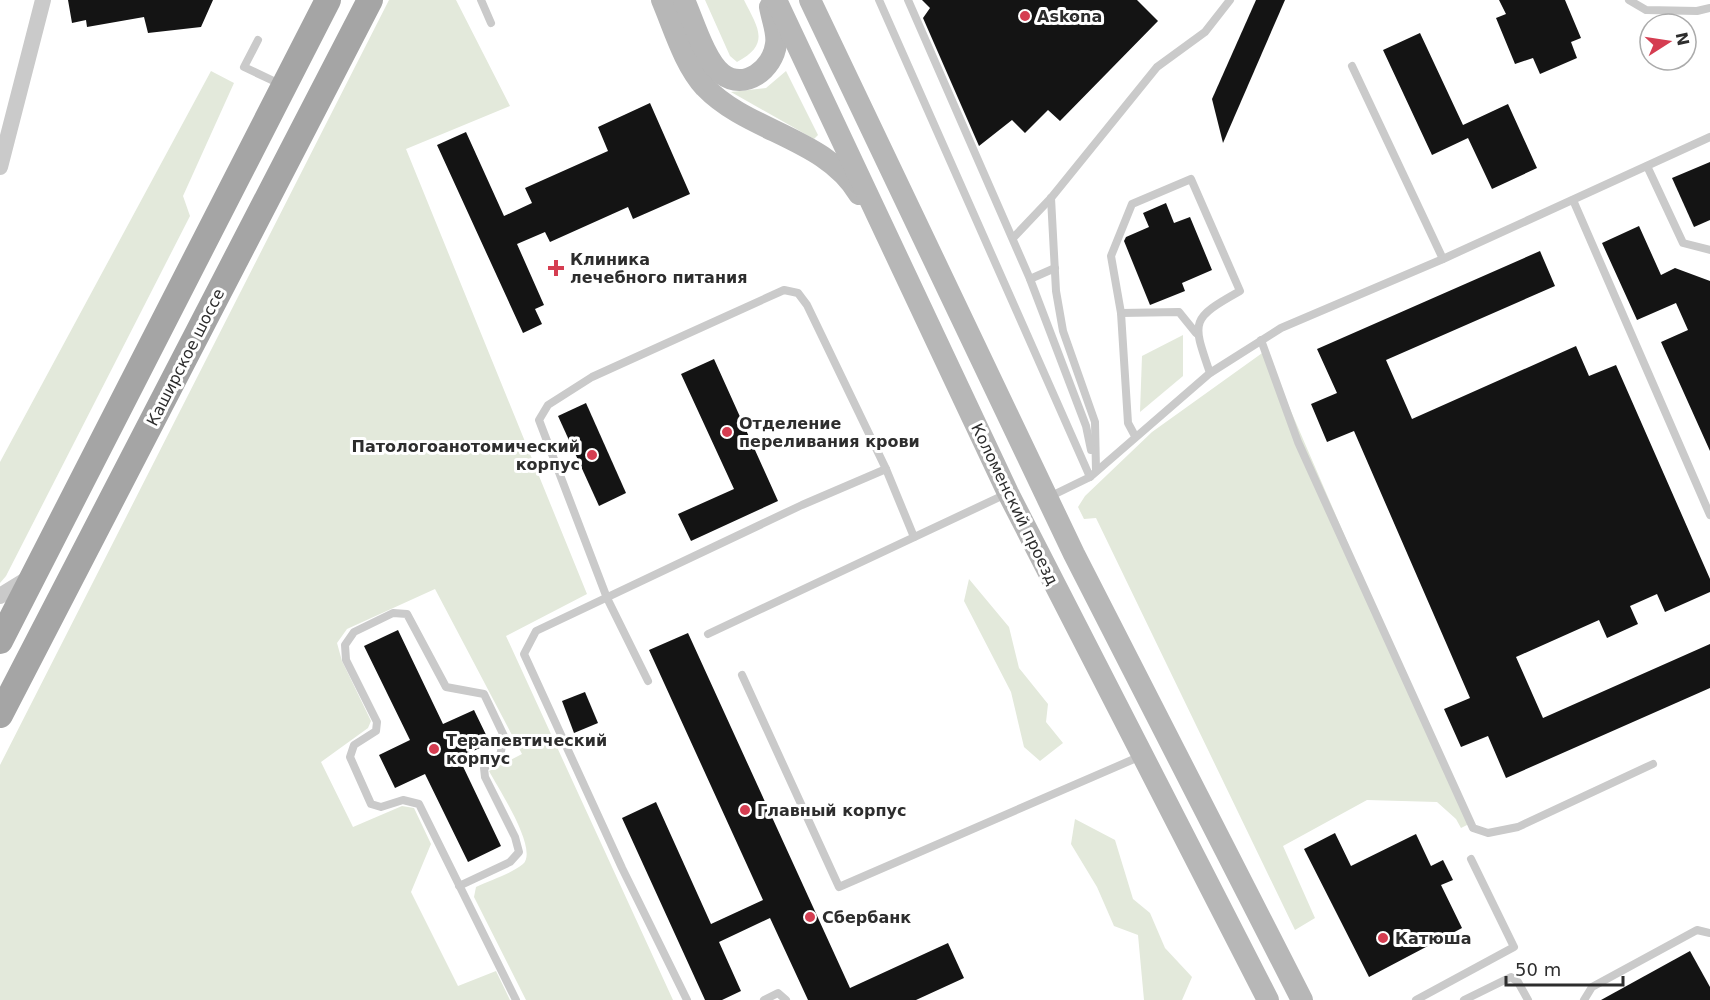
<svg xmlns="http://www.w3.org/2000/svg" width="1710" height="1000" font-family="'DejaVu Sans',sans-serif">
	<style>
		.green { fill: #e3e9db }
		.building { fill: #141414 }
		.lines { fill: none; stroke-linecap: round; stroke-linejoin: round }
		.service { stroke: #cacaca; stroke-width: 8 }
		.minor { stroke: #cacaca; stroke-width: 16 }
		.secondary { stroke: #b7b7b7; stroke-width: 22 }
		.primary { stroke: #a5a5a5; stroke-width: 26 }
		.poi-dot { fill: #d53d51; stroke: #fff; stroke-width: 2 }
		.labels { text-anchor: middle; stroke-width: 6; stroke-linejoin: round; paint-order: stroke }
		.poi-label { font-size: 16px; font-weight: bold; fill: #2d2d2d; stroke: #fff; text-anchor: start }
		.street-label { font-size: 16px; fill: #2d2d2d; stroke: #fff }
	</style>
	<rect width="100%" height="100%" fill="#fff"/>
	<g class="green">
		<path d="M389,0H456L510,106L406,149L587,594L506,636L673,1000H526L474,897L476,887C490,880 511,874 523,864C539,850 498,788 489,771L522,754L435,589L347,629L337,643L342,661L371,721L368,728L321,762L353,827L402,806L414,808L431,844L411,892L458,986L496,971L510,1000H0V765Z"/>
		<path d="M705,0H744C758,28 771,44 737,62L730,56Z"/>
		<path d="M211,71L234,83L183,196L190,216L6,576L0,583V462Z"/>
		<path d="M786,71L818,135L814,139L731,92L766,88Z"/>
		<path d="M1183,335V376L1140,412L1142,356Z"/>
		<path d="M1265,351L1469,824L1461,828L1456,819L1437,802L1367,800L1283,846L1315,918L1295,930L1096,518L1084,519L1078,507L1085,496L1152,432Z"/>
		<path d="M969,579L1009,627L1019,668L1048,704L1046,722L1063,743L1040,761L1024,747L1011,692L964,601Z"/>
		<path d="M1075,819L1115,840L1133,899L1150,913L1165,948L1192,977L1182,1000H1144L1138,935L1114,926L1097,887L1071,844Z"/>
	</g>
	<g class="building">
		<path d="M68,0H213L201,27L148,33L144,17L87,27L86,20L72,23Z"/>
		<path d="M922,0H1137L1158,21L1060,121L1048,110L1025,133L1012,120L979,146L923,18L930,8Z"/>
		<path d="M1256,0H1285L1223,143L1212,99Z"/>
		<path d="M1499,0H1565L1581,38L1571,42L1577,58L1540,74L1533,58L1515,64L1496,18L1506,14Z"/>
		<path d="M1420,33L1463,125L1508,104L1537,168L1492,189L1468,138L1432,155L1383,50Z"/>
		<path d="M650,103L690,194L633,219L628,207L550,242L545,232L517,244L544,305L535,309L542,324L523,333L437,145L466,132L504,216L532,203L525,188L608,151L598,127Z"/>
		<path d="M1710,162V220L1694,227L1672,178Z"/>
		<path d="M1166,203L1174,223L1190,217L1212,270L1182,283L1185,291L1150,305L1124,241L1126,237L1149,227L1143,213Z"/>
		<path d="M1639,226L1661,275L1675,268L1710,281V451L1661,342L1688,330L1676,303L1637,320L1602,243Z"/>
		<path d="M1540,251L1555,286L1386,360L1412,419L1576,346L1589,376L1616,365L1710,579V592L1665,612L1657,594L1630,606L1638,624L1607,638L1599,620L1516,657L1543,718L1710,644V688L1506,778L1488,736L1461,747L1444,709L1470,698L1354,431L1327,442L1311,404L1337,393L1317,349Z"/>
		<path d="M714,359L778,501L691,541L678,514L734,489L681,374Z"/>
		<path d="M586,403L626,493L599,506L558,416Z"/>
		<path d="M398,630L443,724L474,710L490,743L459,758L501,846L468,862L425,774L395,788L379,755L410,740L364,646Z"/>
		<path d="M688,633L850,988L948,943L964,978L916,1000H808L770,918L719,942L741,991L722,1000H705L622,818L656,802L711,924L763,900L649,650Z"/>
		<path d="M585,692L598,723L574,733L562,701Z"/>
		<path d="M1335,833L1351,866L1416,834L1431,866L1443,860L1453,880L1441,885L1462,928L1369,977L1304,849Z"/>
		<path d="M1690,951L1710,987V1000H1601Z"/>
	</g>
	<g class="lines">
		<g class="service">
			<path d="M481,0L491,23"/>
			<path d="M879,0L1090,477"/>
			<path d="M908,0L1030,279L1055,268"/>
			<path d="M1629,0L1646,10L1697,11L1710,8"/>
			<path d="M258,40L244,67L280,84"/>
			<path d="M1352,66L1443,259"/>
			<path d="M1647,166L1683,243L1710,250"/>
			<path d="M1051,198L1056,291L1063,331L1095,422L1096,471"/>
			<path d="M1573,200L1710,515"/>
			<path d="M1013,238L1051,198L1157,67L1205,32L1230,0"/>
			<path d="M1030,279L1086,426L1091,450"/>
			<path d="M1121,313L1179,312L1196,333"/>
			<path d="M1261,340L1298,442L1473,828L1488,833L1518,827L1653,764"/>
			<path d="M1135,436L1128,423L1121,313L1111,256L1132,204L1191,179L1240,291C1190,319 1192,321 1210,373"/>
			<path d="M1049,497L1090,477L1210,373L1281,328L1443,259L1710,137"/>
			<path d="M708,634L1006,494"/>
			<path d="M742,675L839,887L1141,756"/>
			<path d="M648,681L607,598L539,420L548,405L592,377L784,290L798,293L807,305L886,469L914,537"/>
			<path d="M459,886L510,862L519,852L515,837L485,777L484,768L500,756L504,736L484,694L446,687L407,614L393,613L354,632L345,645L346,660L377,722L376,731L354,745L350,757L371,804L381,807L403,800L419,804L516,1000"/>
			<path d="M687,1000L622,868L524,654L536,631L802,505L886,469"/>
			<path d="M764,1000L778,993L786,1000"/>
			<path d="M1416,1000L1514,947L1471,859"/>
			<path d="M1464,1000L1511,977L1518,982L1528,1000"/>
			<path d="M1584,1000L1592,987L1697,930L1710,933"/>
		</g>
		<g class="minor">
			<path d="M0,167L43,0"/>
			<path d="M0,596L29,578"/>
		</g>
		<g class="secondary">
			<path d="M662,0C674,28 684,64 705,87C748,132 826,138 859,194"/>
			<path d="M684,0C693,20 705,61 722,74C745,91 773,69 776,44C778,33 772,19 770,7"/>
			<path d="M776,0L1008,493L1268,1000"/>
			<path d="M810,0L1074,554L1302,1000"/>
		</g>
		<g class="primary">
			<path d="M0,641L328,0"/>
			<path d="M0,715L370,0"/>
		</g>
	</g>
	<g class="poi-dot">
		<circle cx="1025" cy="16" r="6"/>
		<path d="M553 259h6v6h6v6h-6v6h-6v-6h-6v-6h6z"/>
		<circle cx="727" cy="432" r="6"/>
		<circle cx="592" cy="455" r="6"/>
		<circle cx="434" cy="749" r="6"/>
		<circle cx="745" cy="810" r="6"/>
		<circle cx="810" cy="917" r="6"/>
		<circle cx="1383" cy="938" r="6"/>
	</g>
	<g class="labels">
		<g class="poi-label">
			<text x="1037" y="22">Askona</text>
			<text x="570" y="265">Клиника<tspan x="570" dy="18">лечебного питания</tspan></text>
			<text x="739" y="429">Отделение<tspan x="739" dy="18">переливания крови</tspan></text>
			<text x="580" y="452" text-anchor="end">Патологоанотомический<tspan x="580" dy="18">корпус</tspan></text>
			<text x="446" y="746">Терапевтический<tspan x="446" dy="18">корпус</tspan></text>
			<text x="757" y="816">Главный корпус</text>
			<text x="822" y="923">Сбербанк</text>
			<text x="1395" y="944">Катюша</text>
		</g>
		<g class="street-label">
			<text transform="translate(185 357) rotate(-63)" y="6">Каширское шоссе</text>
			<text transform="translate(1015 504) rotate(64)" y="6">Коломенский проезд</text>
		</g>
	</g>
	<g transform="translate(1668 42) rotate(78)"><circle r="28" fill="#ffffff" stroke="#ababab" stroke-width="1.5"/>
	<path d="M0-4.5L10 22L0 15L-10 22Z" fill="#d53d51"/>
	<text y="-9" font-size="16" font-weight="bold" text-anchor="middle" fill="#2d2d2d">N</text>
	</g>
	<path d="M1506 976v9h117v-9" fill="none" stroke="#2d2d2d" stroke-width="3"/>
	<text x="1515" y="976" font-size="18" fill="#2d2d2d" stroke="#ffffff" stroke-width="4.5" paint-order="stroke">50 m</text>
</svg>
